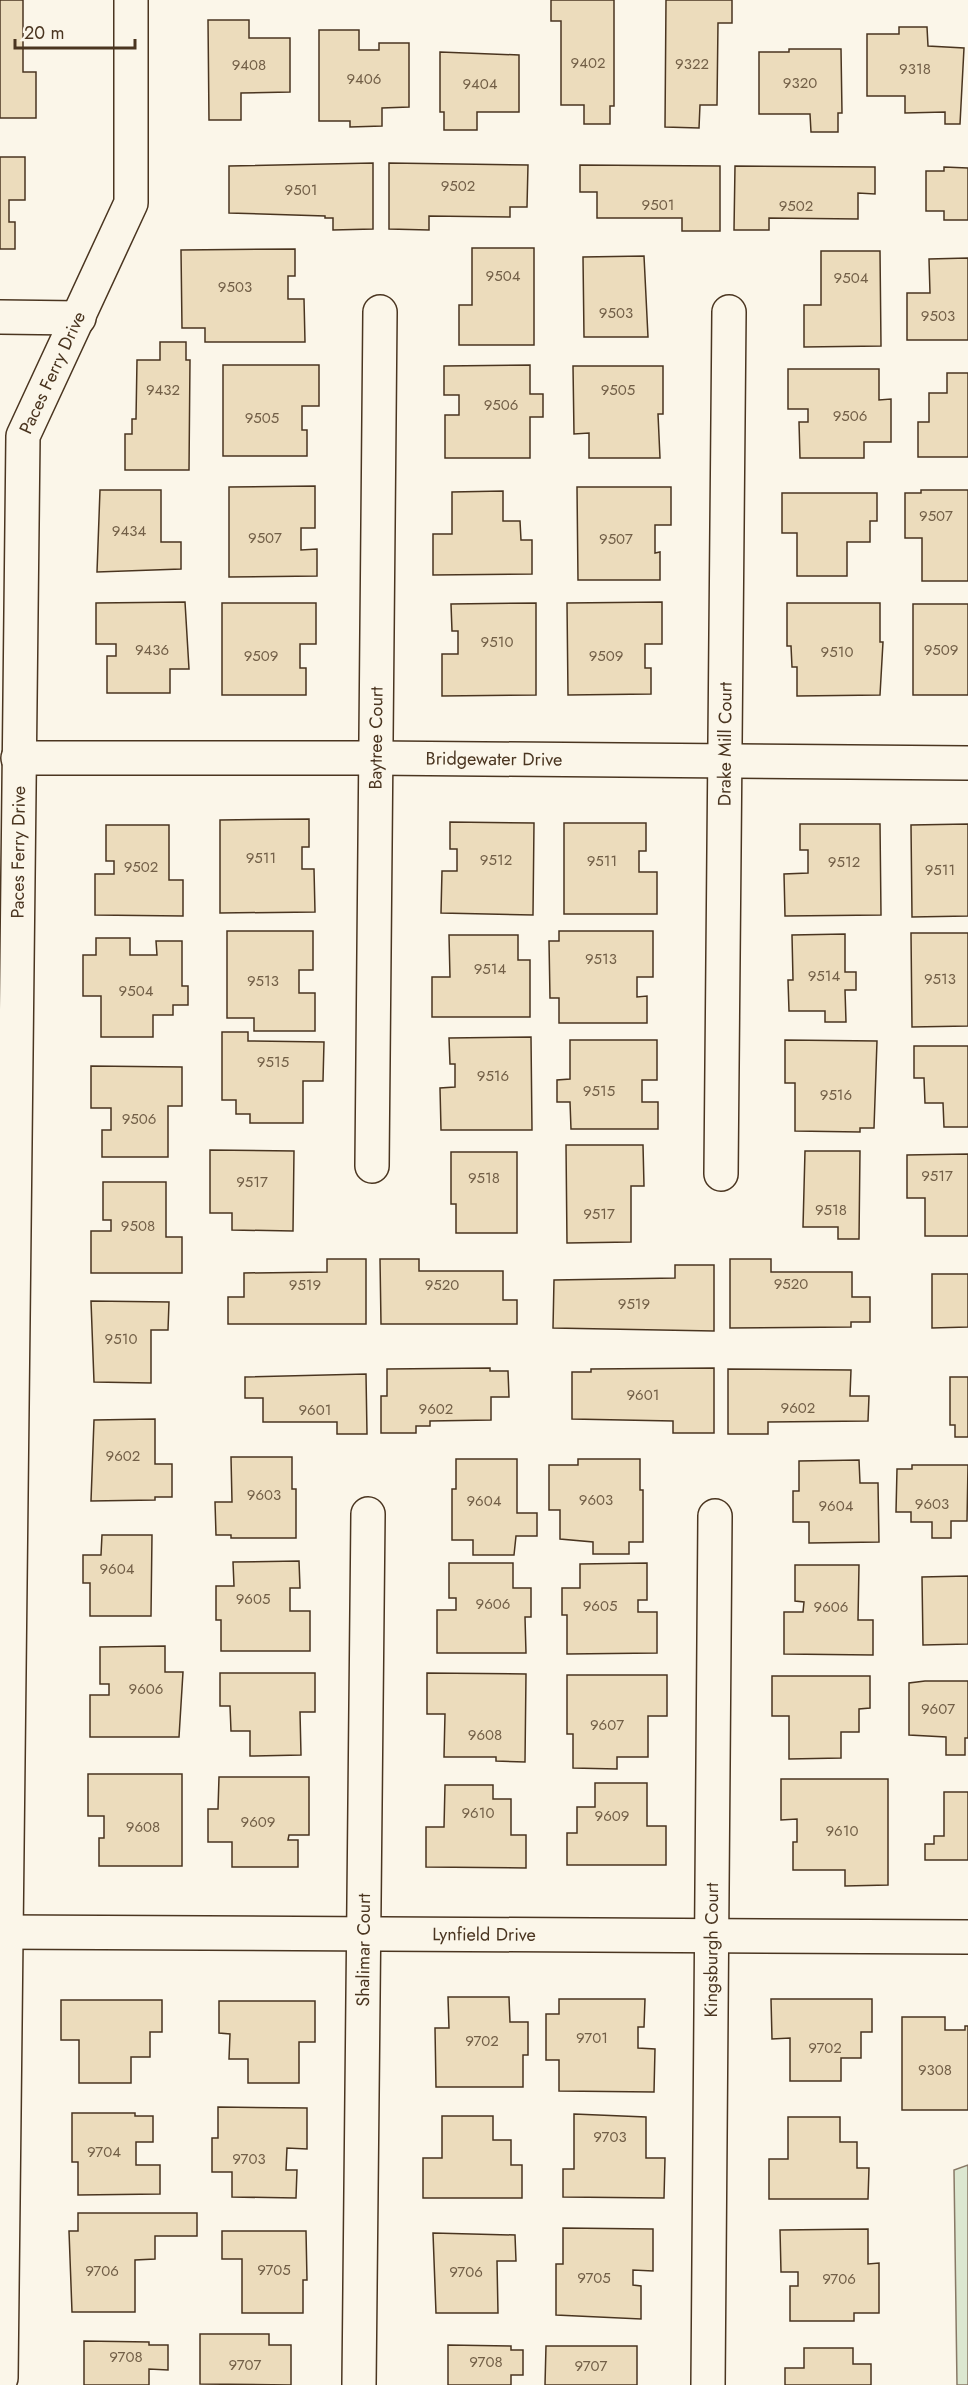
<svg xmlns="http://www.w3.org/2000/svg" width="968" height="2385" font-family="Jost,sans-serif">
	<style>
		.green { fill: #dce7d0; stroke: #887966; stroke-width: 1.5 }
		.building { fill: #ecdcbc; stroke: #4a3520; stroke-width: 1.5 }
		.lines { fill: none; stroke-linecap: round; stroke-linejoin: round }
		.minor-casing { stroke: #4a3520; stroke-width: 36 }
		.minor { stroke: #fbf6e9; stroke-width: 33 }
		.labels { text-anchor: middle; stroke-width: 4.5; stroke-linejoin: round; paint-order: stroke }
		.number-label { font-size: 15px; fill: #725f47 }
		.street-label { font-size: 18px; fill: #4a3520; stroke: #fbf6e9 }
	</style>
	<rect width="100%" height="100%" fill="#fbf6e9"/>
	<path class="green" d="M968,2165V2385H957L954,2170Z"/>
	<g class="building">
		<path d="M0,0H23V72H36V118H0Z"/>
		<path d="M551,0H614V106H610V124H584V105H561V21H551Z"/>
		<path d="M666,0H732V23H718L717,105H700L699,128L665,127Z"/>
		<path d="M208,20H249V38H290V92L241,93V120H209Z"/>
		<path d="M899,27H927L928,46L964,48L960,124H945V112L905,113V96H867V34H899Z"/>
		<path d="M319,30H359V50H379V43H409V107L382,108V126L350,127V121H319Z"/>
		<path d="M789,49H841L842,113H838V132H811L810,114H759V52H789Z"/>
		<path d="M440,52L519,55V112H477V130H444V112H440Z"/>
		<path d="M0,157H25V200H9V222H15V249H0Z"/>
		<path d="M373,163V229L333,230V218H325V216L229,213V166Z"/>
		<path d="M389,163L528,165L527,207H510V217L429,216V230L389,229Z"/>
		<path d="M580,165L720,166V231H682V218H597V192H580Z"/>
		<path d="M735,166L875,167V194L858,193V219L769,218V230H734Z"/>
		<path d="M944,167L968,168V220H944V211H926V171H944Z"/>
		<path d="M472,248H534V345H459V305H472Z"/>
		<path d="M295,249V276H288V299H304L305,342H205V328H182L181,250Z"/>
		<path d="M821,251H880L881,346L804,347V305H821Z"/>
		<path d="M644,256L648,337H584L583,257Z"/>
		<path d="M968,258V340H907V293H930L929,259Z"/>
		<path d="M160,342H186V360H190L189,470H125V434H132V419H136L137,360H160Z"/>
		<path d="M223,365H319V406H302V430H307V456H223Z"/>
		<path d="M530,365V394H543V417H530V458H445V415H459V395H444V366Z"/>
		<path d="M573,366H663V414H658L660,458H589V433L574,434Z"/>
		<path d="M788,369H879V400L891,399V442H864V458H800L799,422H808V409H788Z"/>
		<path d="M947,373H968V457H918V422H929V393H947Z"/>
		<path d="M315,486V528H301V550L317,549V576L229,577V487Z"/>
		<path d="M577,487H671V525H655V553L660,552V580H578Z"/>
		<path d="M100,490H161V542H181V569L97,572Z"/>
		<path d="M921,490H968V581H922V538H905V493H921Z"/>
		<path d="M503,491V521H520L521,540H532V574L433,575V534H452V492Z"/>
		<path d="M782,493H877V521H870V542H847V576H797V533H782Z"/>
		<path d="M185,602L189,669H170V693H107V656H116V644H96V603Z"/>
		<path d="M662,602V644H645V668H651V694L568,695L567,603Z"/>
		<path d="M222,603H316V644H300V668H306V695H222Z"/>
		<path d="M536,603V695L442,696V654H458V631H452L451,604Z"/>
		<path d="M787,603H880V642H883L880,695L797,696V667H792L791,646H787Z"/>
		<rect x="913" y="604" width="55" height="91"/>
		<path d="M309,819V847H302V869H314L315,912L220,913V820Z"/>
		<path d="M450,822L534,823L533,915L441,913L442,871H457V849H450Z"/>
		<path d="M564,823H646V851H639V872H657V914H564Z"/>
		<path d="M800,824H880L881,915L785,916L784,874L808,873V850H800Z"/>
		<path d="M968,824V916L912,917L911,825Z"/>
		<path d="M106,825H169V880H183V916L95,915V874H114V861H106Z"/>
		<path d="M227,931H313V970H299V993H315V1031H254V1018H227Z"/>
		<path d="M559,931H653V977H637V997L647,996V1023H559V998H550L549,941H559Z"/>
		<path d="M911,933H968V1026L912,1027Z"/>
		<path d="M845,934V972H856V990H845L846,1022H825V1011H789L788,980H793L792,935Z"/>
		<path d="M449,935H518V960H530V1017H432V977H450Z"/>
		<path d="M96,938H130V955H157L156,941H182V986H188V1005H173V1015H153V1037H101V996H83V955H96Z"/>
		<path d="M222,1032H248V1041L324,1042L323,1081H303V1123H250V1114H236V1100H222Z"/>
		<path d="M531,1037L532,1130H441L440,1088L455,1087V1064H450L449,1038Z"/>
		<path d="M570,1040H657V1080H642V1102H658V1129H571L570,1102H557V1080L570,1079Z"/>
		<path d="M785,1040L877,1041L874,1128H860V1132L795,1131V1083H785Z"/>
		<path d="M914,1046H968V1127H944L943,1103H925L924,1078H914Z"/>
		<path d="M91,1066L182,1067V1106H168V1157H102V1130H111V1108H91Z"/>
		<path d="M566,1145H643L644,1186H631V1242L567,1243Z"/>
		<path d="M210,1150L294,1151L293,1231L232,1230V1213H210Z"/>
		<path d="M805,1151H860L859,1239H838V1227H803Z"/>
		<path d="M451,1152H517V1233H456V1204H451Z"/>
		<path d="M968,1154V1236H925V1198H907V1155Z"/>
		<path d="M103,1182H166V1237H182V1273H91V1231H111V1220H103Z"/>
		<path d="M327,1259H366V1324H228V1297H244V1273L327,1272Z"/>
		<path d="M380,1259H419V1271H503V1300H517V1324H381Z"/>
		<path d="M730,1259H771V1272H852V1297H870V1322H851V1327L730,1328Z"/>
		<path d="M675,1265H714V1331L553,1328L554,1280L675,1278Z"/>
		<path d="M932,1274H968V1327L932,1328Z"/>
		<path d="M91,1301L169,1302L168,1330H151V1383L94,1382Z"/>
		<path d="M490,1368V1371H508L509,1397H491V1420L430,1421V1426H416V1433H381V1396H387V1369Z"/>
		<path d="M714,1368V1433H673V1421L572,1419V1372H591V1369Z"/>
		<path d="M728,1369L851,1370L850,1396H869L868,1421L768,1422V1434H728Z"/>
		<path d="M366,1374L367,1434H337V1422H263V1398H245V1377Z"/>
		<path d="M950,1377H968V1437H955V1425H950Z"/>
		<path d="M155,1419V1464H172V1497H155V1500L91,1501L94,1420Z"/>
		<path d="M231,1457H292V1489H296V1538H231V1535H216L215,1502H232Z"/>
		<path d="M456,1459H517V1513H537V1536H516L514,1555H473V1540H452V1489H456Z"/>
		<path d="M578,1459H640V1490H643V1542H629V1554H593V1542L560,1539V1510H549V1465H578Z"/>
		<path d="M859,1460L860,1483H878L879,1542L809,1543V1522H793V1491H799V1461Z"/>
		<path d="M912,1465H968L967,1521H951V1538H932V1522H911V1512H896L897,1469H912Z"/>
		<path d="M102,1535H152L151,1616H90V1583H83V1555H101Z"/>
		<path d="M299,1561L300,1588H290V1611H310V1651H221V1620H216V1586H234L233,1562Z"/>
		<path d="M449,1563H513V1588H531V1617H525L526,1653H437V1610H456V1598H449Z"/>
		<path d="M647,1563V1600H638V1612H657V1653L567,1654V1615H562V1588H580V1564Z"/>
		<path d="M795,1565H859L858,1620H873V1655L784,1654V1612H803L804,1602L795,1601Z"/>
		<path d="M968,1576V1644L923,1645L922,1577Z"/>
		<path d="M165,1646V1672H183L179,1737H90V1695H109V1684H100V1647Z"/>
		<path d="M220,1673H315V1712H300L301,1755L250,1756V1731H231L230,1706H220Z"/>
		<path d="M427,1673L526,1674L525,1762L496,1761V1757H444L445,1714H427Z"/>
		<path d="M567,1675H667V1716H648V1757H617V1769L573,1768V1734H567Z"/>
		<path d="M772,1676H870V1708L859,1709V1732H841V1758L789,1759V1716H772Z"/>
		<path d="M925,1681H968V1738H965V1755H946V1737L909,1735V1683Z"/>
		<path d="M88,1774H182V1866H99V1838H104V1816H88Z"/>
		<path d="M219,1777H309V1835H289L288,1840H298V1867H232V1842H208V1809H218Z"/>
		<path d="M781,1779H888V1885L845,1886V1870H793V1842H797V1819L781,1820Z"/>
		<path d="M595,1783H647V1826H666V1865H567V1833H577V1807H595Z"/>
		<path d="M445,1785H493V1799H511V1835H526V1868L426,1867V1827H444Z"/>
		<path d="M944,1792H968V1860H925V1844H934V1836H944Z"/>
		<path d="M448,1997H509L510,2022H528V2055H523V2087H436L435,2028H449Z"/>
		<path d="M559,1999H645L644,2027H638V2048L655,2049L654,2092L559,2091V2060H546V2014H559Z"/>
		<path d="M771,1999H872V2032H861V2058H841V2081H790V2038L772,2039Z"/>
		<path d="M61,2000H162V2032H150V2057H131V2083H79V2040H61Z"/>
		<path d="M219,2001H315V2042H299V2083H248V2059H229L230,2034L219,2033Z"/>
		<path d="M902,2017H945V2030H965V2026H968V2110H902Z"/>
		<path d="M218,2107L307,2108V2149L287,2148L286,2170H297L296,2198L232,2197V2172H212V2138H218Z"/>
		<path d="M72,2113H135V2116H153V2142H136V2165H160V2194L78,2195V2162H72Z"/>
		<path d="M574,2114L646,2117V2158H665L664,2198L563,2197V2169H574Z"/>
		<path d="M442,2116H493V2140H511V2165H522V2198H423V2158H442Z"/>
		<path d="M788,2117H840V2142H857V2168H869L868,2199H769V2159H788Z"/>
		<path d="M78,2213H197V2236H155V2259L135,2260V2312H72L69,2231H78Z"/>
		<path d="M563,2228L653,2229V2271L633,2270V2285L641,2286V2319L556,2315V2264H563Z"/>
		<path d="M868,2229V2264L879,2263V2313H854V2321H790V2286H798V2272H781L780,2230Z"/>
		<path d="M222,2231H306L307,2280H303V2313H242V2259H222Z"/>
		<path d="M433,2233L515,2235L516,2261H497L498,2313H436Z"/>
		<path d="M200,2334H269V2345H291V2385L200,2384Z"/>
		<path d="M84,2341L149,2342V2345H168V2370L149,2369V2385H84Z"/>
		<path d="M448,2345L511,2346V2350H523V2375H511V2385H448Z"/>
		<path d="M546,2346H637V2385H545Z"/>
		<path d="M804,2348H853V2364H871V2385H785V2368H804Z"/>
	</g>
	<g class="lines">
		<g class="minor-casing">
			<g id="minor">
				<path d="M0,317L79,318"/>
				<path id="s1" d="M18,758H375L968,763"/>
				<path id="s2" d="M372,1166L380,312"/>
				<path id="s3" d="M721,1174L729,312"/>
				<path id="s4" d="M0,1932L968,1937"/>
				<path id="s5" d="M1,2378L23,436L131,203V0"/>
				<path id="s6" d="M359,2385L368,1514"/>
				<path id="s7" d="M708,2385L715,1516"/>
			</g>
		</g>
		<use href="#minor" class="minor"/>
	</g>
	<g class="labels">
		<g class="number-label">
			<text x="588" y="68">9402</text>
			<text x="692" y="69">9322</text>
			<text x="249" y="70">9408</text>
			<text x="915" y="74">9318</text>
			<text x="364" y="84">9406</text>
			<text x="800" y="88">9320</text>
			<text x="480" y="89">9404</text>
			<text x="458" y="191">9502</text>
			<text x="301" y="195">9501</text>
			<text x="658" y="210">9501</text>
			<text x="796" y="211">9502</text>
			<text x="503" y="281">9504</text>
			<text x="851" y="283">9504</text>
			<text x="235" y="292">9503</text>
			<text x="616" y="318">9503</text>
			<text x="938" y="321">9503</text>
			<text x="163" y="395">9432</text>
			<text x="618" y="395">9505</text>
			<text x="501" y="410">9506</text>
			<text x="850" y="421">9506</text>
			<text x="262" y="423">9505</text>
			<text x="936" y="521">9507</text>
			<text x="129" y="536">9434</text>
			<text x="265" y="543">9507</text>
			<text x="616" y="544">9507</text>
			<text x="497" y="647">9510</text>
			<text x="152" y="655">9436</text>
			<text x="941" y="655">9509</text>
			<text x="837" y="657">9510</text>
			<text x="261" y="661">9509</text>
			<text x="606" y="661">9509</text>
			<text x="261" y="863">9511</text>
			<text x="496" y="865">9512</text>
			<text x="602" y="866">9511</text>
			<text x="844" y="867">9512</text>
			<text x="141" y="872">9502</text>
			<text x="940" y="875">9511</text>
			<text x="601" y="964">9513</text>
			<text x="490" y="974">9514</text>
			<text x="824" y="981">9514</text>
			<text x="940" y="984">9513</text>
			<text x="263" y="986">9513</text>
			<text x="136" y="996">9504</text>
			<text x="273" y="1067">9515</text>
			<text x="493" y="1081">9516</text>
			<text x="599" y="1096">9515</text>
			<text x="836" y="1100">9516</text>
			<text x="139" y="1124">9506</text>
			<text x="937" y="1181">9517</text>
			<text x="484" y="1183">9518</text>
			<text x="252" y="1187">9517</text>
			<text x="831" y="1215">9518</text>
			<text x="599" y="1219">9517</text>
			<text x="138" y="1231">9508</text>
			<text x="791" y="1289">9520</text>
			<text x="305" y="1290">9519</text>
			<text x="442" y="1290">9520</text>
			<text x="634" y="1309">9519</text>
			<text x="121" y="1344">9510</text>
			<text x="643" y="1400">9601</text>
			<text x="798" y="1413">9602</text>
			<text x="436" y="1414">9602</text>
			<text x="315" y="1415">9601</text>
			<text x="123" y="1461">9602</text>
			<text x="264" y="1500">9603</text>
			<text x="596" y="1505">9603</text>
			<text x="484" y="1506">9604</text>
			<text x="932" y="1509">9603</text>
			<text x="836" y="1511">9604</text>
			<text x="117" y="1574">9604</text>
			<text x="253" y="1604">9605</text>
			<text x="493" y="1609">9606</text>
			<text x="600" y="1611">9605</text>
			<text x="831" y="1612">9606</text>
			<text x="146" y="1694">9606</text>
			<text x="938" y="1714">9607</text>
			<text x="607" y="1730">9607</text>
			<text x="485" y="1740">9608</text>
			<text x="478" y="1818">9610</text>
			<text x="612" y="1821">9609</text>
			<text x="258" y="1827">9609</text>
			<text x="143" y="1832">9608</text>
			<text x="842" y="1836">9610</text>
			<text x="592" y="2043">9701</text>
			<text x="482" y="2046">9702</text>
			<text x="825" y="2053">9702</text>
			<text x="935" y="2075">9308</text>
			<text x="610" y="2142">9703</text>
			<text x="104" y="2157">9704</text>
			<text x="249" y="2164">9703</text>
			<text x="274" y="2275">9705</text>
			<text x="102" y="2276">9706</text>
			<text x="466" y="2277">9706</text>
			<text x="594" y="2283">9705</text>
			<text x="839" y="2284">9706</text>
			<text x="126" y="2362">9708</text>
			<text x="486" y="2367">9708</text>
			<text x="245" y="2370">9707</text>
			<text x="591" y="2371">9707</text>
		</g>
		<g class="street-label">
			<text dy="6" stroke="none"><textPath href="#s5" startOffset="2012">Paces Ferry Drive</textPath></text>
			<text dy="6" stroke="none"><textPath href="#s2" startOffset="428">Baytree Court</textPath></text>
			<text dy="6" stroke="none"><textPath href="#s3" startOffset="430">Drake Mill Court</textPath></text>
			<text dy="6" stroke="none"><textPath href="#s1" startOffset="476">Bridgewater Drive</textPath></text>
			<text dy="6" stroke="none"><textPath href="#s5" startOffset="1526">Paces Ferry Drive</textPath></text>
			<text dy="6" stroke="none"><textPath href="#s4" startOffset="484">Lynfield Drive</textPath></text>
			<text dy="6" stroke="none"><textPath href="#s6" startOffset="435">Shalimar Court</textPath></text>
			<text dy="6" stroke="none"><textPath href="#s7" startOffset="435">Kingsburgh Court</textPath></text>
		</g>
	</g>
	<path d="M15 39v9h120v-9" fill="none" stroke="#4a3520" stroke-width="3"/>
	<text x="24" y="39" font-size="18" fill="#4a3520" stroke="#fbf6e9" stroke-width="4.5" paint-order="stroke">20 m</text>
</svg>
